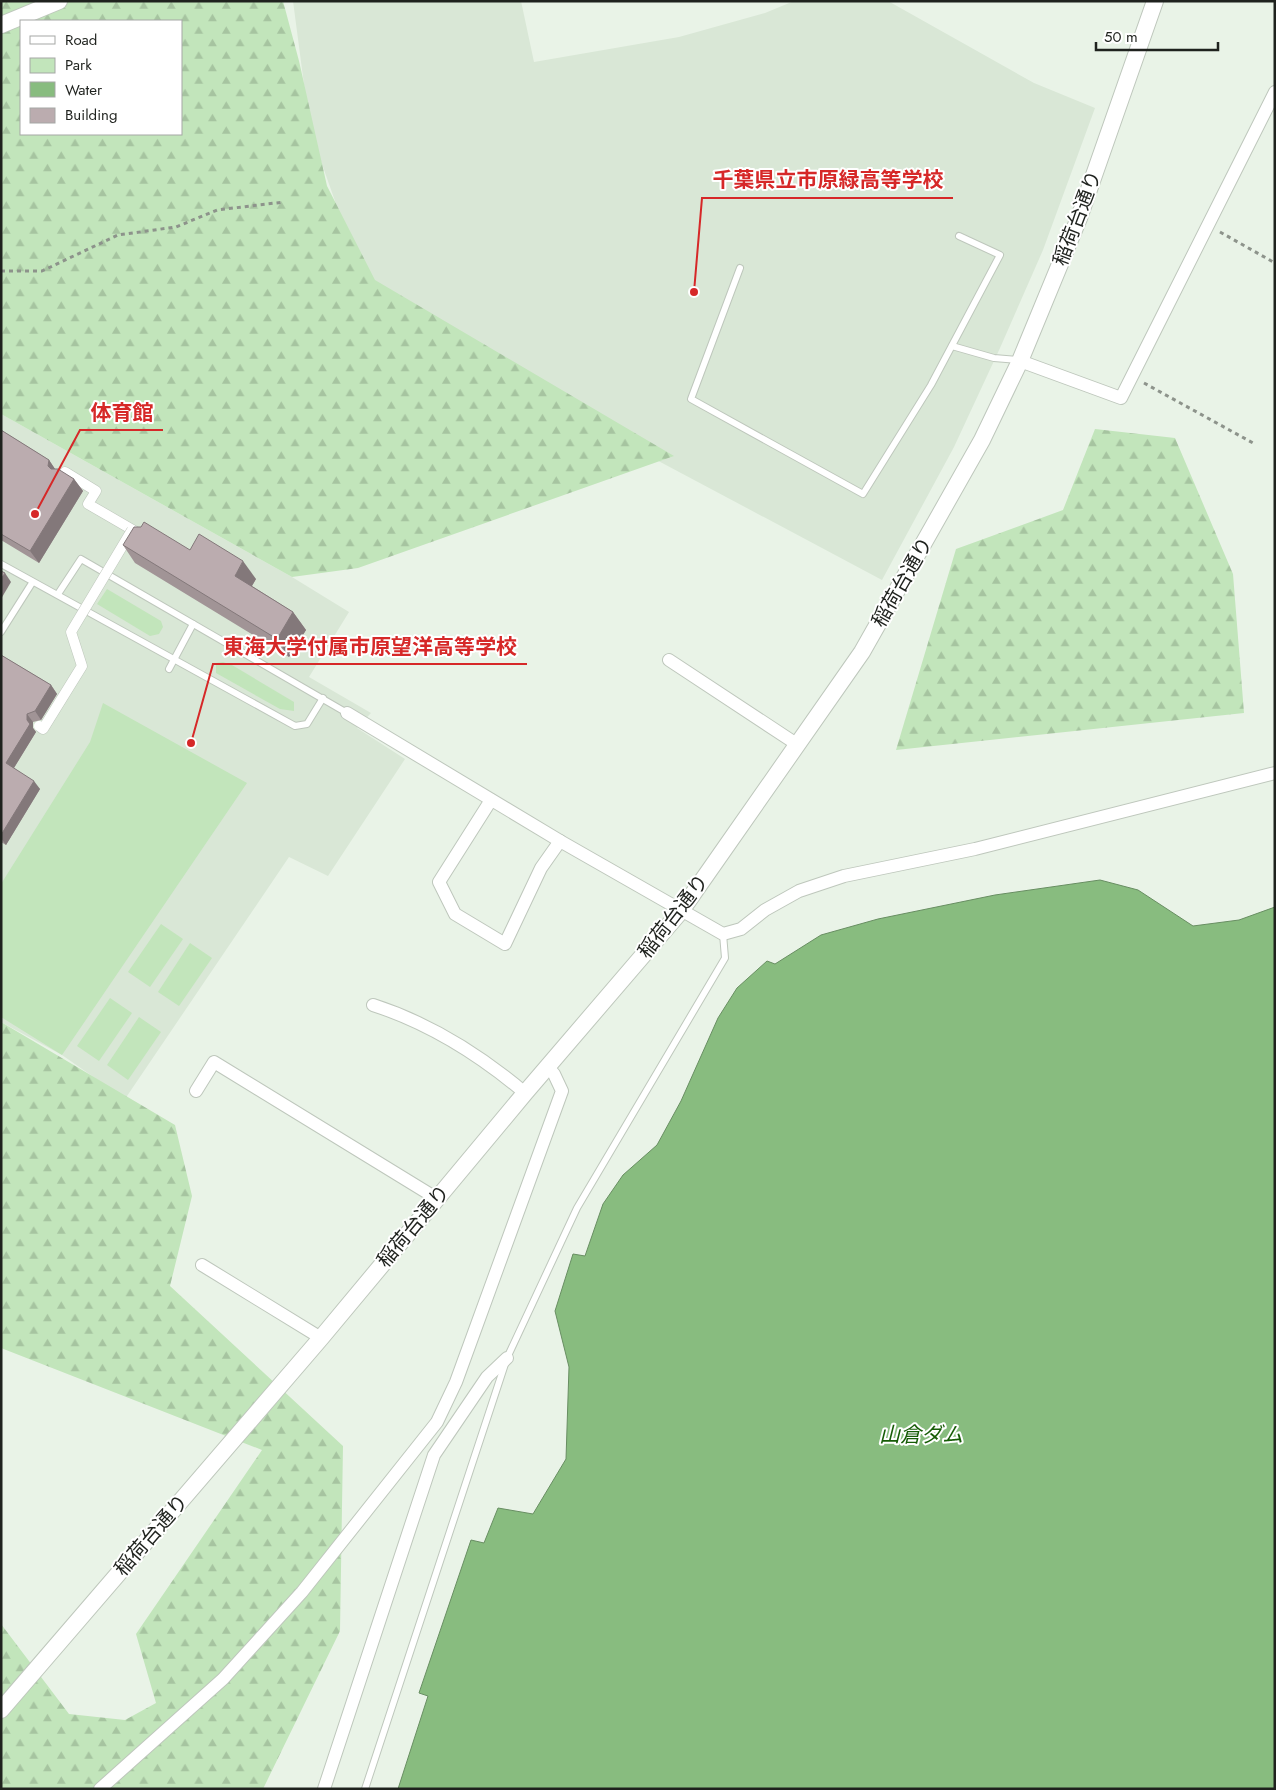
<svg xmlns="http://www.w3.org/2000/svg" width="1276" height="1790" font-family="Jost,'Noto Sans JP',sans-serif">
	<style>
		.built { fill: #d9e7d6 }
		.green { fill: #c2e5bb }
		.forest { fill: url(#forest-firs); fill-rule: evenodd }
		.water { fill: #88bc7f; stroke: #688e62 }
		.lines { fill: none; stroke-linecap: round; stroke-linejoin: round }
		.service-casing { stroke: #bec7bc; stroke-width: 8 }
		.pedestrian-casing { stroke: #bec7bc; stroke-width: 11 }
		.minor-casing { stroke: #bec7bc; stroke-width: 14 }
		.tertiary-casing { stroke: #bec7bc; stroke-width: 18 }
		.path { stroke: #8d938b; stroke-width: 3; stroke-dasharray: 4 4; stroke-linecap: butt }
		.service { stroke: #fff; stroke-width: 6 }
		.pedestrian { stroke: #fff; stroke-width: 10 }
		.minor { stroke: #fff; stroke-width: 12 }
		.tertiary { stroke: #fff; stroke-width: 16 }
		.pedestrian-bridge-casing { stroke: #bec7bc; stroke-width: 11; stroke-linecap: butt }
		.pedestrian-bridge { stroke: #fff; stroke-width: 10 }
		.wall { fill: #a19496 }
		.shaded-wall { fill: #83787a }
		.building { fill: #bbacaf; stroke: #83787a }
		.labels { text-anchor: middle; stroke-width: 4; stroke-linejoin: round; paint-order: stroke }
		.street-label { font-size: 20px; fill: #1f221e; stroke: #fff }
		.water-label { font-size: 21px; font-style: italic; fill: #165c06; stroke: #fff }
		.leader { fill: none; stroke: #d62828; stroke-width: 2 }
		.callout-dot { fill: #d62828; stroke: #fff; stroke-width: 2 }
		.callout-label { font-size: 21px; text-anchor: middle; font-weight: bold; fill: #d62828; stroke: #fff; stroke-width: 4; stroke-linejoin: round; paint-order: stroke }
	</style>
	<defs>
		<pattern id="forest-firs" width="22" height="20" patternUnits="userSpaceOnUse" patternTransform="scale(1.25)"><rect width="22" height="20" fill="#c2e5bb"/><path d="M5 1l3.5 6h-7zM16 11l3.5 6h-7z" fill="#a6c4a0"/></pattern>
	</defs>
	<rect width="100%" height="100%" fill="#e9f3e7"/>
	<g class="built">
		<path d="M293,1H521L534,62L679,37L765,13L794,1H888L1034,83L1095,108L1043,250L1000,348L954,447L882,580L373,309L310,130Z"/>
		<path d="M1,414L292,577L349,612L309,677L371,713L357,728L405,759L328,876L289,857L125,1099L62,1055L1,1022Z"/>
	</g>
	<g class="green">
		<path d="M107,589L161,621L163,627L159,634L150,636L97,604Z"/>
		<path d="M223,662L232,665L294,702V711L280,709L216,673V663Z"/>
		<path d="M103,703L247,783L62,1055L1,1017V884L90,742Z"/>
		<path d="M161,924L183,939L150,987L128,972Z"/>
		<path d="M190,943L212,958L179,1006L158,992Z"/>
		<path d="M110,998L132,1013L99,1061L77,1046Z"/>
		<path d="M139,1017L161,1032L128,1080L107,1065Z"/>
	</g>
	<g class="forest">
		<path d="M1,1H283L299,61L327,186L375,280L674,456L358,568L292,577L1,414ZM21,21H181V134H21Z"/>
		<path d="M1095,429L1175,438L1233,574L1244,713L896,750L956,549L1063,510Z"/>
		<path d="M1,1022L175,1125L192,1196L170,1286L343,1446L340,1631L263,1789H1V1624L69,1714L125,1720L156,1703L136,1634L262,1450L1,1348Z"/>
	</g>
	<path class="water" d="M1100,880L1138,890L1193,926L1239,920L1275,907V1789H398L428,1696L419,1693L471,1540L484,1543L498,1508L533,1514L566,1459L569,1367L555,1311L573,1254L585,1256L603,1204L623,1175L657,1145L681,1101L718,1018L737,988L767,961L775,964L821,935L878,919L995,895Z"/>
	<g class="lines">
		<g class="service-casing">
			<g id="service">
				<path d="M740,268L691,399L863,494L931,385L1000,255L959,236"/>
				<path d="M952,346L994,358L1019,360"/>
				<path d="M1,564L295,726L307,724L323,698"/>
				<path d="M58,594L81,559L347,713"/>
				<path d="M1,632L32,583"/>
				<path d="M169,669L193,624"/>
				<path d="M365,1789L507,1358L577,1208L725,958L723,934"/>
			</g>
		</g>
		<g class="pedestrian-casing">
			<path id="pedestrian" d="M63,475L65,472L96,491L88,504L138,533"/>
		</g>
		<g class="minor-casing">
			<g id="minor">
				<path d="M1020,361L1121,398L1275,92"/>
				<path d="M669,660L798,745"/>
				<path d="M347,713L560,841L723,934L741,929L765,910L799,891L844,876L975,849L1275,773"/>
				<path d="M491,800L439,882L455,914L505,944L541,868L560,841"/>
				<path d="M373,1005C429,1023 480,1055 525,1093"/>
				<path d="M196,1091L214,1062L436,1198"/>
				<path d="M202,1265L321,1338"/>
				<path d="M100,1789L223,1679L302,1592L437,1422L456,1382L562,1091L554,1074L547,1066"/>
				<path d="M324,1789L434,1455L487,1377L507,1358"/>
			</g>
		</g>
		<g class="tertiary-casing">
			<g id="tertiary">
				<path d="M1,25L59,1"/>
				<path d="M1,1710L321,1338L525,1093L681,911L862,652L982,440L1020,361L1079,218L1155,1"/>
			</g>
		</g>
		<g class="path">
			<path d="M1220,232L1275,263"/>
			<path d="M1,271H42L118,235L176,227L217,210L284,202"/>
			<path d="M1144,383L1253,443"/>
		</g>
		<use href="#service" class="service"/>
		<use href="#pedestrian" class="pedestrian"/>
		<use href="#minor" class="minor"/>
		<use href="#tertiary" class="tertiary"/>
		<g class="pedestrian-bridge-casing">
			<path id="pedestrian-bridge" d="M39,726L43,729L82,666L71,632L132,530"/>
		</g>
		<use href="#pedestrian-bridge" class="pedestrian-bridge"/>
	</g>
	<g class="wall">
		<path d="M1,430L49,460L55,469L74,479L83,491L39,563L1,540Z"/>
		<path d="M123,545L256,579L252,586L293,612L306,630L289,657L135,563Z"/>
		<path d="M1,655L51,685L57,694L41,720L33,722V728L36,732L14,768L40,789L6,845L1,842Z"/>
	</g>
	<g class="shaded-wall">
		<path d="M49,460L57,472V478L48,466Z"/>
		<path d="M74,479L83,491L39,563L30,551Z"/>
		<path d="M243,561L256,579L247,594L235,576Z"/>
		<path d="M5,573L11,582L1,599V579Z"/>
		<path d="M293,612L306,630L289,657L277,639Z"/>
		<path d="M51,685L57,694L41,720L35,711Z"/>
		<path d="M27,714L33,722V728L36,732L12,771L6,763L27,720Z"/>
		<path d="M34,781L40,789L6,845L1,838V835Z"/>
	</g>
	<g class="building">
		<path d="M1,430L49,460L48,466L51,469H58L74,479L30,551L1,534Z"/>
		<path d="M144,522L190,550L199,534L243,561L235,576L293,612L277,639L123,545L134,527H141Z"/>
		<path d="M1,571L5,573L1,579Z"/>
		<path d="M1,655L51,685L35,711L27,714V720L30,724L6,763L34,781L1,835Z"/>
	</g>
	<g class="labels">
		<g class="street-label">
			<text transform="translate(1077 218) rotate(-69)" y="7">稲荷台通り</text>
			<text transform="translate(902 582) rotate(-60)" y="7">稲荷台通り</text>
			<text transform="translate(673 916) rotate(-52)" y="7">稲荷台通り</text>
			<text transform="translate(413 1226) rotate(-50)" y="7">稲荷台通り</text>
			<text transform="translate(151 1535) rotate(-49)" y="7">稲荷台通り</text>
		</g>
		<g class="water-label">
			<text x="921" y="1442">山倉ダム</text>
		</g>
	</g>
	<path class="leader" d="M694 292L702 198H953M35 514L80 430H163M191 743L213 664H527"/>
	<g class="callout-dot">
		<circle cx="694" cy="292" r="5"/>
		<circle cx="35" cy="514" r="5"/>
		<circle cx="191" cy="743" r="5"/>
	</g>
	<g class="callout-label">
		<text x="828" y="187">千葉県立市原緑高等学校</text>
		<text x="122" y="420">体育館</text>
		<text x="370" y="654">東海大学付属市原望洋高等学校</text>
	</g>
	<rect width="1276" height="1790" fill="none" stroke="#1f221e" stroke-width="5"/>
	<rect x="20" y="20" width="162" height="115" fill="#ffffff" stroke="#a5a7a5"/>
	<rect x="30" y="36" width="25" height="8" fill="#ffffff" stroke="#a5a7a5"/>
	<text x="65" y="45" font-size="15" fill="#1f221e">Road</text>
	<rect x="30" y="58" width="25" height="15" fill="#c2e5bb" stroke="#a5a7a5"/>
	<text x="65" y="70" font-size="15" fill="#1f221e">Park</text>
	<rect x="30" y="82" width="25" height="15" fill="#88bc7f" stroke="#a5a7a5"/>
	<text x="65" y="95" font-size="15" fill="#1f221e">Water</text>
	<rect x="30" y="108" width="25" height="15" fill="#bbacaf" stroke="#a5a7a5"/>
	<text x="65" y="120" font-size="15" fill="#1f221e">Building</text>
	<path d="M1096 42v8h122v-8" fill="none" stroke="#1f221e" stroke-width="2.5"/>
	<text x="1104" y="42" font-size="15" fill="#1f221e" stroke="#ffffff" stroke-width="4" paint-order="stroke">50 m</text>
</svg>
